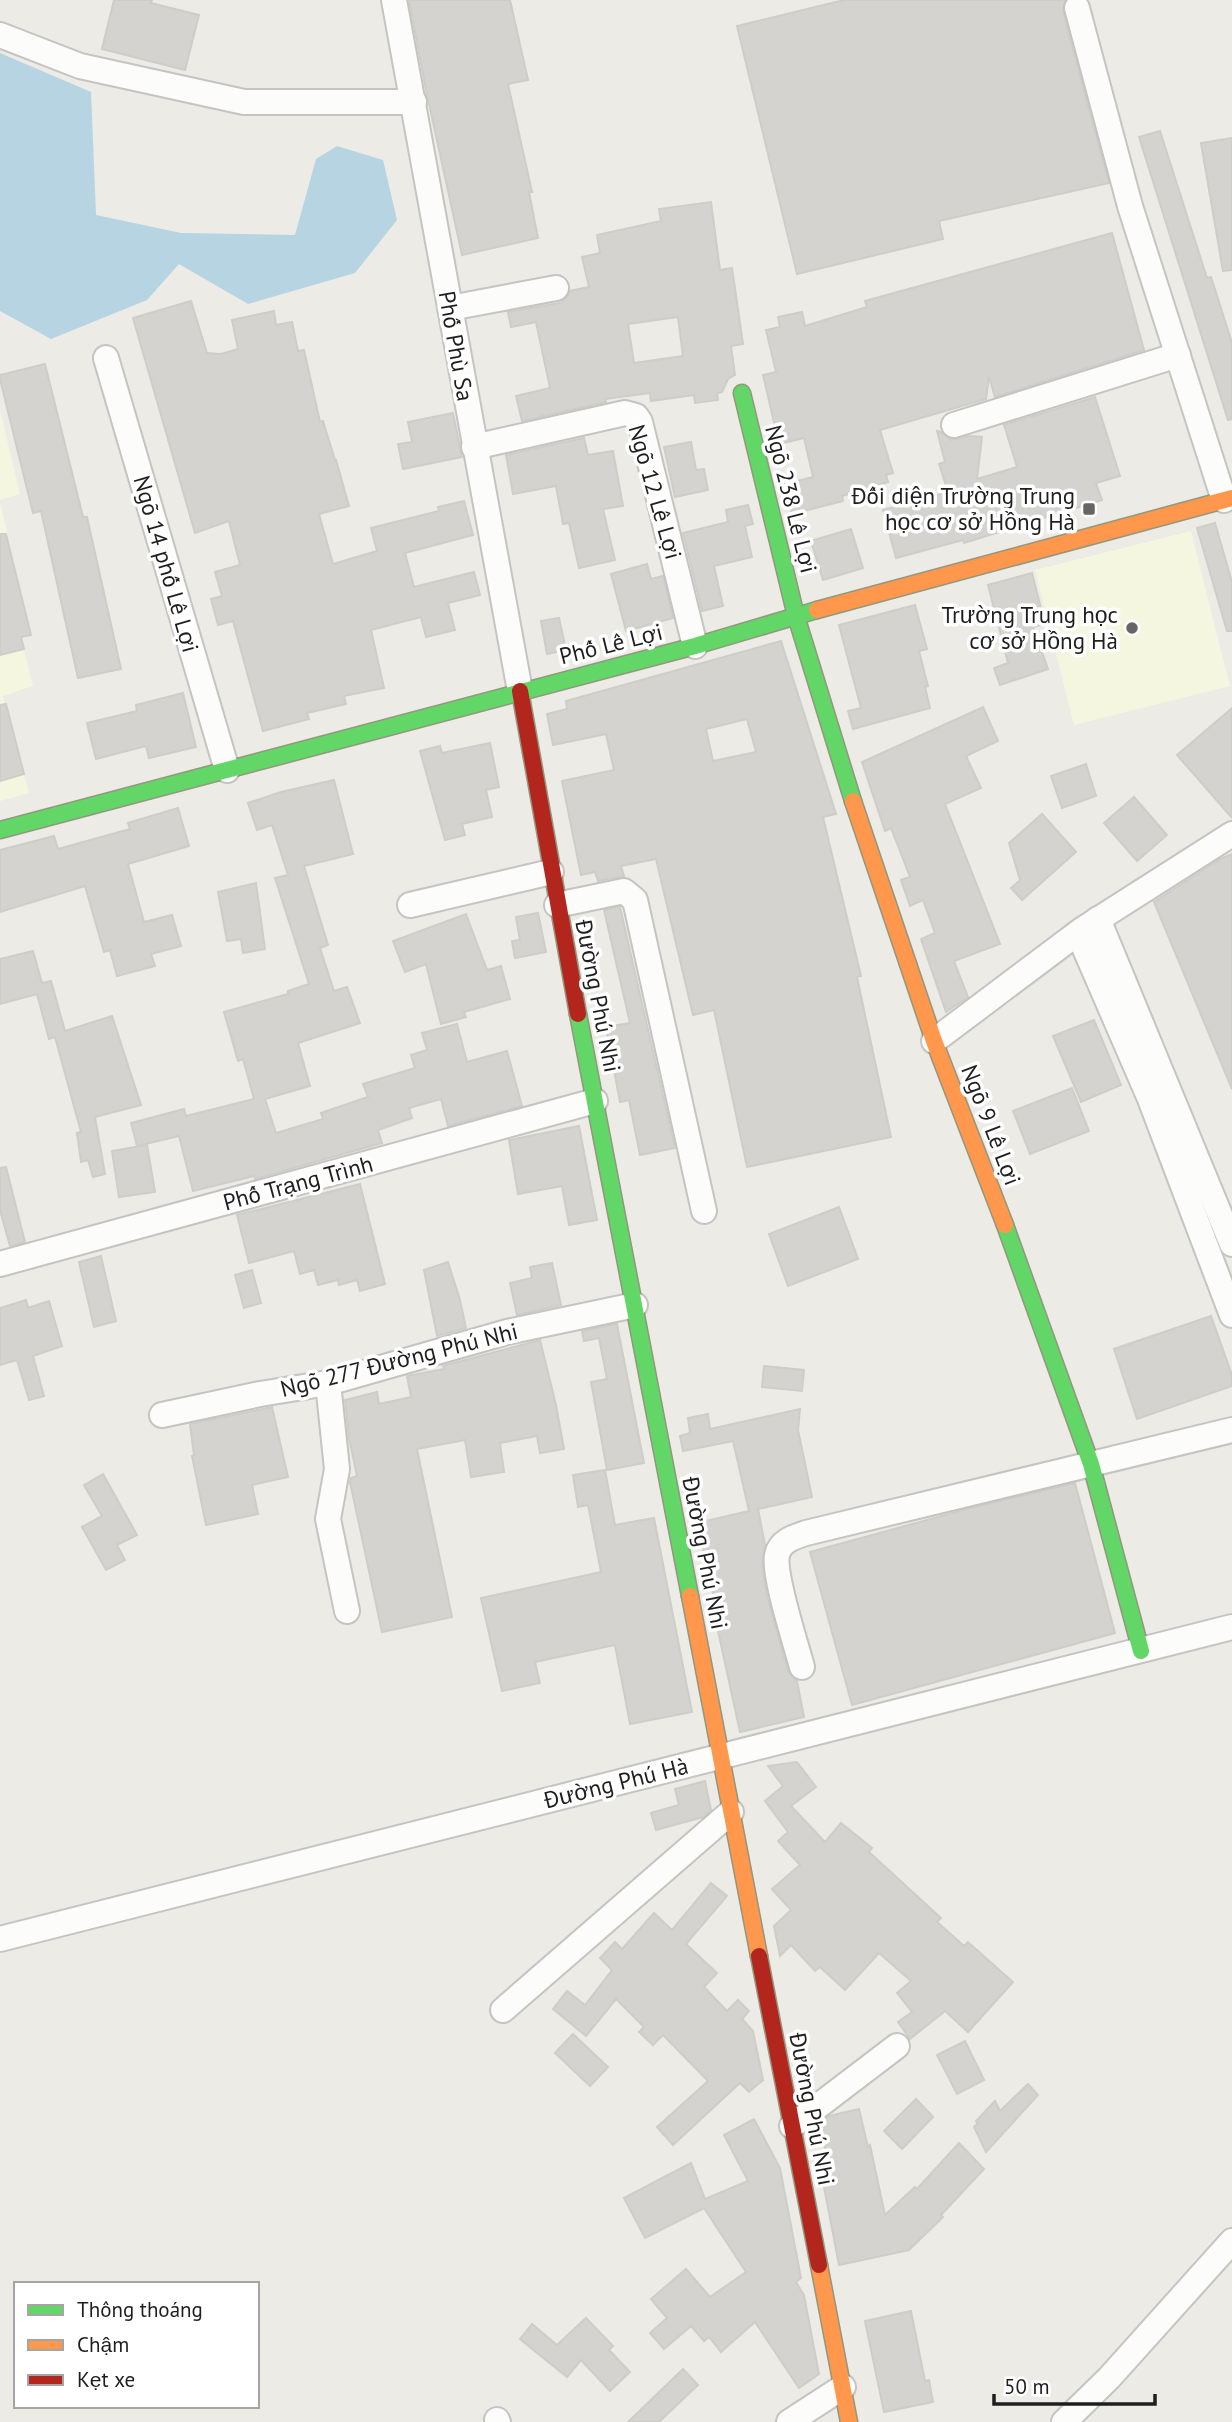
<svg xmlns="http://www.w3.org/2000/svg" width="1232" height="2422" font-family="'PT Sans',sans-serif">
	<style>
		.education { fill: #f4f6e0 }
		.water { fill: #b7d4e2 }
		.building { fill: #d4d3cf; stroke: #cfcdc7; stroke-width: 2; fill-rule: evenodd }
		.lines { fill: none; stroke-linecap: round; stroke-linejoin: round }
		.street-casing { stroke: #c5c4c2; stroke-width: 28 }
		.fast-casing { stroke: #92977d; stroke-width: 19 }
		.slow-casing { stroke: #92977d; stroke-width: 19 }
		.jam-casing { stroke: #92977d; stroke-width: 19 }
		.street { stroke: #fcfcfb; stroke-width: 24 }
		.fast { stroke: #63d668; stroke-width: 16 }
		.slow { stroke: #ff974d; stroke-width: 16 }
		.jam { stroke: #b3261e; stroke-width: 16 }
		.poi-dot { fill: #666664; stroke: #fff; stroke-width: 2.5 }
		.labels { text-anchor: middle; stroke-width: 7; stroke-linejoin: round; paint-order: stroke }
		.street-label { font-size: 23px; fill: #1e1e1e; stroke: #fff }
		.poi-label { font-size: 23px; fill: #1e1e1e; stroke: #fff; text-anchor: end }
	</style>
	<rect width="100%" height="100%" fill="#ecebe6"/>
	<g class="education">
		<path d="M0,410L20,494L0,500Z"/>
		<path d="M0,502L31,635L21,638L33,686L3,696L29,793L0,801Z"/>
		<path d="M1191,531L1230,686L1074,725L1035,570Z"/>
	</g>
	<path class="water" d="M0,53L91,92L96,215L181,233L295,235L316,159L337,146L383,160L397,220L355,273L248,304L179,264L147,300L51,339L0,311Z"/>
	<g class="building">
		<path d="M114,0H152L151,3L199,15L185,70L102,49Z"/>
		<path d="M409,0H510L528,80L508,84L532,192H529L538,238L462,255L426,90Z"/>
		<path d="M844,0H1065L1063,12L1109,183L939,221L943,239L797,274L737,26Z"/>
		<path d="M1160,131L1207,278L1211,277L1232,343V419L1228,420L1139,137Z"/>
		<path d="M1232,138V270L1223,271L1201,143Z"/>
		<path d="M711,202L720,270L732,268L743,344L731,346L735,375L728,379L722,392L717,393L718,400L695,403L694,395L651,401L650,393L605,399L606,402L522,421L516,396L550,388L536,322L511,327L508,312L559,303L566,299L570,291L589,287L582,257L600,253L597,235L661,221L659,209ZM678,317L683,356L634,363L628,324Z"/>
		<path d="M1112,233L1144,350L995,397L989,377L986,399L880,430L893,473L886,475L888,482L842,496L843,501L792,514L785,484L813,477L804,438L779,444L763,375L776,372L766,330L780,327L778,317L802,312L805,326L867,307L865,301Z"/>
		<path d="M191,301L207,353L221,354L238,349L232,320L274,311L276,325L292,322L298,351L304,350L320,422L323,421L335,460H336L349,506L319,514L333,564L377,551L371,528L439,511L438,507L464,501L473,535L405,553L414,587L474,572L480,595L448,603L455,630L426,637L421,617L371,630L384,688L344,696L346,704L307,713L309,719L263,731L233,621L218,625L211,599L222,596L215,572L240,565L229,521L195,533L133,318Z"/>
		<path d="M45,364L83,517H87L121,669L78,678L41,511L33,513L0,379V375Z"/>
		<path d="M1095,397L1120,476L1096,483L1102,500L964,543L963,540L896,558L883,510L948,492L939,464L945,462L937,431L941,432L951,440L970,436L982,437L977,479L1017,467L1004,425Z"/>
		<path d="M453,413L462,457L403,469L398,444L412,442L408,422Z"/>
		<path d="M584,438L588,455L613,451L623,506L603,509L615,560L579,568L569,523L563,524L556,486L513,494L506,455Z"/>
		<path d="M691,442L696,470L704,469L708,490L675,497L664,447Z"/>
		<path d="M748,505L753,524L745,526L752,557L714,566L723,606L702,611L683,533L728,522L726,510Z"/>
		<path d="M1215,523L1232,582V631H1227L1197,528Z"/>
		<path d="M851,529L863,568L823,580L811,541Z"/>
		<path d="M0,534H6L31,635L21,637L24,649L0,655Z"/>
		<path d="M647,564L651,579L663,576L673,618L626,631L611,574Z"/>
		<path d="M1032,573L1045,624L1033,627L1048,669L1000,685L994,668L1008,663L988,585Z"/>
		<path d="M915,605L927,649L919,651L928,686L925,687L930,708L853,729L848,711L861,708L839,625Z"/>
		<path d="M559,618L566,650L547,654L541,621Z"/>
		<path d="M781,641L836,814L823,817L861,976L857,977L891,1137L747,1167L714,1010L693,1015L656,859L621,866L624,876L598,881L595,872L581,875L562,781L614,770L606,734L553,745L547,714L567,709L566,701ZM747,719L756,752L713,761L706,729Z"/>
		<path d="M183,693L196,747L149,758L146,746L96,759L87,723L137,711L136,705Z"/>
		<path d="M6,704L24,774L0,781V705Z"/>
		<path d="M983,707L998,741L966,756L981,788L945,804L1000,944L954,961L968,997L946,1012L921,939L935,933L923,900L910,906L901,880L910,877L891,828L885,831L862,762Z"/>
		<path d="M1232,708V818L1177,755Z"/>
		<path d="M490,743L499,787L486,790L492,817L462,824L465,835L445,840L420,751L440,746L442,753Z"/>
		<path d="M1086,764L1096,796L1062,808L1051,776Z"/>
		<path d="M334,780L353,854L304,866L328,945L320,948L334,991L347,987L360,1023L298,1043L310,1086L265,1099L276,1133L323,1119L321,1113L368,1097L363,1084L415,1068L411,1055L427,1050L422,1033L457,1024L467,1062L507,1051L522,1106L448,1126L441,1099L409,1108L412,1118L378,1130L382,1143L255,1179L254,1176L193,1191L179,1136L137,1146L131,1123L184,1109L186,1116L254,1099L243,1059L238,1061L224,1012L288,994V991L309,984L275,878L288,875L272,825L257,830L248,803L281,792Z"/>
		<path d="M1134,797L1167,835L1137,861L1104,823Z"/>
		<path d="M178,808L189,846L128,864L144,922L172,915L181,946L151,954L155,966L117,976L110,950L104,952L85,886L0,912V850L54,836L58,849L130,829L128,823Z"/>
		<path d="M1042,814L1076,852L1022,900L1011,888L1020,880L1009,843Z"/>
		<path d="M1232,854V1089L1154,902L1220,859Z"/>
		<path d="M256,883L265,949L243,953L241,939L227,941L218,892Z"/>
		<path d="M620,907L675,1148L640,1155L629,1100L620,1102L606,1027L630,1023L604,910Z"/>
		<path d="M538,913L546,952L515,958L512,941L520,940L516,917Z"/>
		<path d="M466,914L487,970L501,966L510,999L464,1012L466,1017L441,1024L426,964L405,972L393,941Z"/>
		<path d="M33,951L42,983L51,981L65,1031L112,1016L141,1105L95,1117L105,1174L93,1177L88,1160L81,1162L77,1133L81,1132L55,1037L49,1039L37,994L0,1004V959Z"/>
		<path d="M1094,1020L1121,1085L1081,1102L1053,1036Z"/>
		<path d="M1072,1088L1089,1131L1030,1154L1013,1111Z"/>
		<path d="M579,1126L597,1220L569,1225L562,1186L518,1194L509,1140Z"/>
		<path d="M147,1145L155,1192L119,1197L112,1151Z"/>
		<path d="M6,1167L25,1242L10,1246L0,1210V1168Z"/>
		<path d="M360,1184L385,1284L360,1291L357,1280L339,1285L338,1280L318,1285L314,1270L300,1274L294,1251L249,1263L237,1215Z"/>
		<path d="M839,1207L858,1259L788,1286L769,1234Z"/>
		<path d="M101,1256L116,1321L94,1327L79,1262Z"/>
		<path d="M448,1262L460,1300L466,1328L437,1336L424,1270Z"/>
		<path d="M552,1263L561,1305L517,1315L510,1283L532,1278L530,1267Z"/>
		<path d="M252,1270L261,1303L244,1308L235,1275Z"/>
		<path d="M26,1300L28,1308L49,1301L62,1346L33,1356L44,1396L29,1400L17,1360L0,1365V1308Z"/>
		<path d="M1211,1316L1232,1375V1386L1137,1419L1114,1349Z"/>
		<path d="M617,1324L644,1463L607,1470L591,1382L607,1379L599,1338L584,1341L582,1331Z"/>
		<path d="M540,1340L556,1405L564,1449L540,1453L537,1436L500,1443L504,1472L471,1477L465,1440L417,1449L452,1617L382,1632L350,1482L351,1478L357,1476L349,1438L345,1400L377,1392L379,1404L411,1397L407,1376L444,1369L443,1366Z"/>
		<path d="M764,1366L804,1370L802,1391L762,1387Z"/>
		<path d="M272,1407L288,1477L252,1485L258,1514L206,1525L192,1456L194,1455L190,1424Z"/>
		<path d="M800,1409L798,1430L812,1497L758,1509L765,1545L762,1564L767,1596L788,1671L797,1681L804,1717L740,1732L713,1608L716,1607L697,1523L749,1511L733,1441L683,1451L680,1436L690,1433L688,1418L708,1414L710,1429Z"/>
		<path d="M605,1470L615,1525L654,1518L692,1712L630,1724L615,1645L535,1662L540,1683L502,1691L481,1598L601,1572L588,1505L578,1507L573,1475Z"/>
		<path d="M103,1474L137,1535L117,1545L125,1560L106,1570L82,1527L102,1516L84,1485Z"/>
		<path d="M1075,1483L1115,1633L852,1705L810,1552L967,1509Z"/>
		<path d="M797,1762L816,1787L791,1806L825,1842L841,1823L872,1848L869,1852L941,1918L937,1922L964,1946L968,1942L1013,1982L968,2032L945,2011L910,2039L898,2022L912,2012L897,1993L911,1981L879,1953L845,1990L820,1967L815,1971L791,1945L780,1956L774,1926L791,1910L772,1889L800,1865L778,1841L788,1832L765,1801L783,1786L768,1766Z"/>
		<path d="M705,1781L711,1810L703,1817L656,1830L651,1813L679,1805L675,1789Z"/>
		<path d="M711,1883L727,1896L686,1944L717,1973L704,1987L727,2011L738,2000L749,2011L742,2019L753,2031L763,2080L749,2092L740,2083L673,2145L657,2127L708,2081L663,2035L653,2045L639,2032L644,2027L616,1999L586,2036L553,2009L567,1991L585,2005L612,1970L600,1958L615,1942L622,1949L654,1913L672,1930Z"/>
		<path d="M573,2034L608,2067L590,2086L555,2053Z"/>
		<path d="M965,2041L984,2080L957,2094L937,2055Z"/>
		<path d="M1028,2084L1038,2095L986,2152L974,2127L978,2123L976,2121L995,2101L1000,2111Z"/>
		<path d="M916,2099L933,2117L902,2149L884,2131Z"/>
		<path d="M859,2109L868,2147L870,2145L885,2215L915,2187L917,2189L959,2143L984,2169L941,2215L943,2217L909,2250L839,2265L820,2166L829,2164L819,2124L829,2116Z"/>
		<path d="M754,2119L780,2168L801,2278L796,2282L804,2295L819,2374L799,2388L755,2322L721,2352L709,2337L704,2341L691,2326L664,2349L650,2333L667,2318L651,2299L686,2269L710,2297L746,2272L704,2208L645,2238L624,2198L691,2163L705,2199L748,2181L724,2135Z"/>
		<path d="M911,2311L925,2381L929,2380L933,2402L884,2412L865,2321Z"/>
		<path d="M586,2318L613,2346L609,2350L630,2372L610,2391L581,2360L567,2377L520,2339L532,2324L557,2345Z"/>
		<path d="M683,2369L698,2385L659,2422H628Z"/>
	</g>
	<g class="lines">
		<g class="street-casing">
			<g id="street">
				<path d="M394,0L520,691"/>
				<path d="M1077,8L1130,206L1224,500"/>
				<path d="M0,35L80,66L244,102H414"/>
				<path d="M450,308L556,288"/>
				<path d="M106,358L227,770"/>
				<path d="M954,425L1178,355"/>
				<path d="M474,447L625,413L636,416L640,422L695,646"/>
				<path d="M410,905L551,872"/>
				<path d="M557,905L624,891L635,900L704,1211"/>
				<path d="M1098,919L1232,1244"/>
				<path d="M1078,933L1150,1099L1232,1315"/>
				<path d="M934,1041L1083,929L1232,834"/>
				<path d="M0,1264L595,1101"/>
				<path d="M328,1383L337,1469L328,1519L347,1611"/>
				<path d="M162,1415L260,1394L328,1383L507,1332L635,1305"/>
				<path d="M802,1667C796,1644 773,1575 777,1555C780,1541 794,1537 806,1533L1232,1430"/>
				<path d="M0,1939L1232,1627"/>
				<path d="M503,2010L731,1812"/>
				<path d="M792,2126L897,2046"/>
				<path d="M497,2420L498,2422"/>
				<path d="M789,2422L843,2387"/>
				<path d="M1064,2422L1109,2378L1232,2241"/>
			</g>
		</g>
		<g class="fast-casing">
			<g id="fast">
				<path d="M742,393L796,616L853,801"/>
				<path d="M0,830L695,646L817,610"/>
				<path d="M578,1014L690,1596"/>
				<path d="M1005,1225L1091,1464L1141,1651"/>
			</g>
		</g>
		<g class="slow-casing">
			<g id="slow">
				<path d="M817,610L1232,498"/>
				<path d="M853,801L934,1041L1005,1225"/>
				<path d="M690,1596L759,1956"/>
				<path d="M819,2265L849,2422"/>
			</g>
		</g>
		<g class="jam-casing">
			<g id="jam">
				<path d="M520,691L578,1014"/>
				<path d="M759,1956L819,2265"/>
			</g>
		</g>
		<use href="#street" class="street"/>
		<use href="#fast" class="fast"/>
		<use href="#slow" class="slow"/>
		<use href="#jam" class="jam"/>
	</g>
	<g class="poi-dot">
		<rect x="1082" y="502" width="14" height="14" rx="3.5"/>
		<circle cx="1132" cy="628" r="7"/>
	</g>
	<g class="labels">
		<g class="street-label">
			<text transform="translate(456 346) rotate(80)" y="8">Phố Phù Sa</text>
			<text transform="translate(655 492) rotate(74)" y="8">Ngõ 12 Lê Lợi</text>
			<text transform="translate(791 499) rotate(76)" y="8">Ngõ 238 Lê Lợi</text>
			<text transform="translate(166 564) rotate(74)" y="8">Ngõ 14 phố Lê Lợi</text>
			<text transform="translate(611 644) rotate(-14)" y="8">Phố Lê Lợi</text>
			<text transform="translate(598 996) rotate(79)" y="8">Đường Phú Nhi</text>
			<text transform="translate(991 1125) rotate(69)" y="8">Ngõ 9 Lê Lợi</text>
			<text transform="translate(298 1183) rotate(-15)" y="8">Phố Trạng Trình</text>
			<text transform="translate(399 1360) rotate(-14)" y="8">Ngõ 277 Đường Phú Nhi</text>
			<text transform="translate(705 1553) rotate(79)" y="8">Đường Phú Nhi</text>
			<text transform="translate(616 1783) rotate(-14)" y="8">Đường Phú Hà</text>
			<text transform="translate(812 2109) rotate(79)" y="8">Đường Phú Nhi</text>
		</g>
		<g class="poi-label">
			<text x="1075" y="504">Đối diện Trường Trung<tspan x="1075" dy="26">học cơ sở Hồng Hà</tspan></text>
			<text x="1118" y="623">Trường Trung học<tspan x="1118" dy="26">cơ sở Hồng Hà</tspan></text>
		</g>
	</g>
	<rect x="14" y="2282" width="245" height="126" fill="#ffffff" stroke="#a5a5a5" stroke-width="2"/>
	<rect x="28" y="2305" width="35" height="10" fill="#63d668" stroke="#a5a5a5" stroke-width="2"/>
	<text x="77" y="2317" font-size="21" fill="#1e1e1e">Thông thoáng</text>
	<rect x="28" y="2340" width="35" height="10" fill="#ff974d" stroke="#a5a5a5" stroke-width="2"/>
	<text x="77" y="2352" font-size="21" fill="#1e1e1e">Chậm</text>
	<rect x="28" y="2375" width="35" height="10" fill="#b3261e" stroke="#a5a5a5" stroke-width="2"/>
	<text x="77" y="2387" font-size="21" fill="#1e1e1e">Kẹt xe</text>
	<path d="M994 2394v10h161v-10" fill="none" stroke="#1e1e1e" stroke-width="3.5"/>
	<text x="1004" y="2394" font-size="21" fill="#1e1e1e" stroke="#ffffff" stroke-width="5" paint-order="stroke">50 m</text>
</svg>
